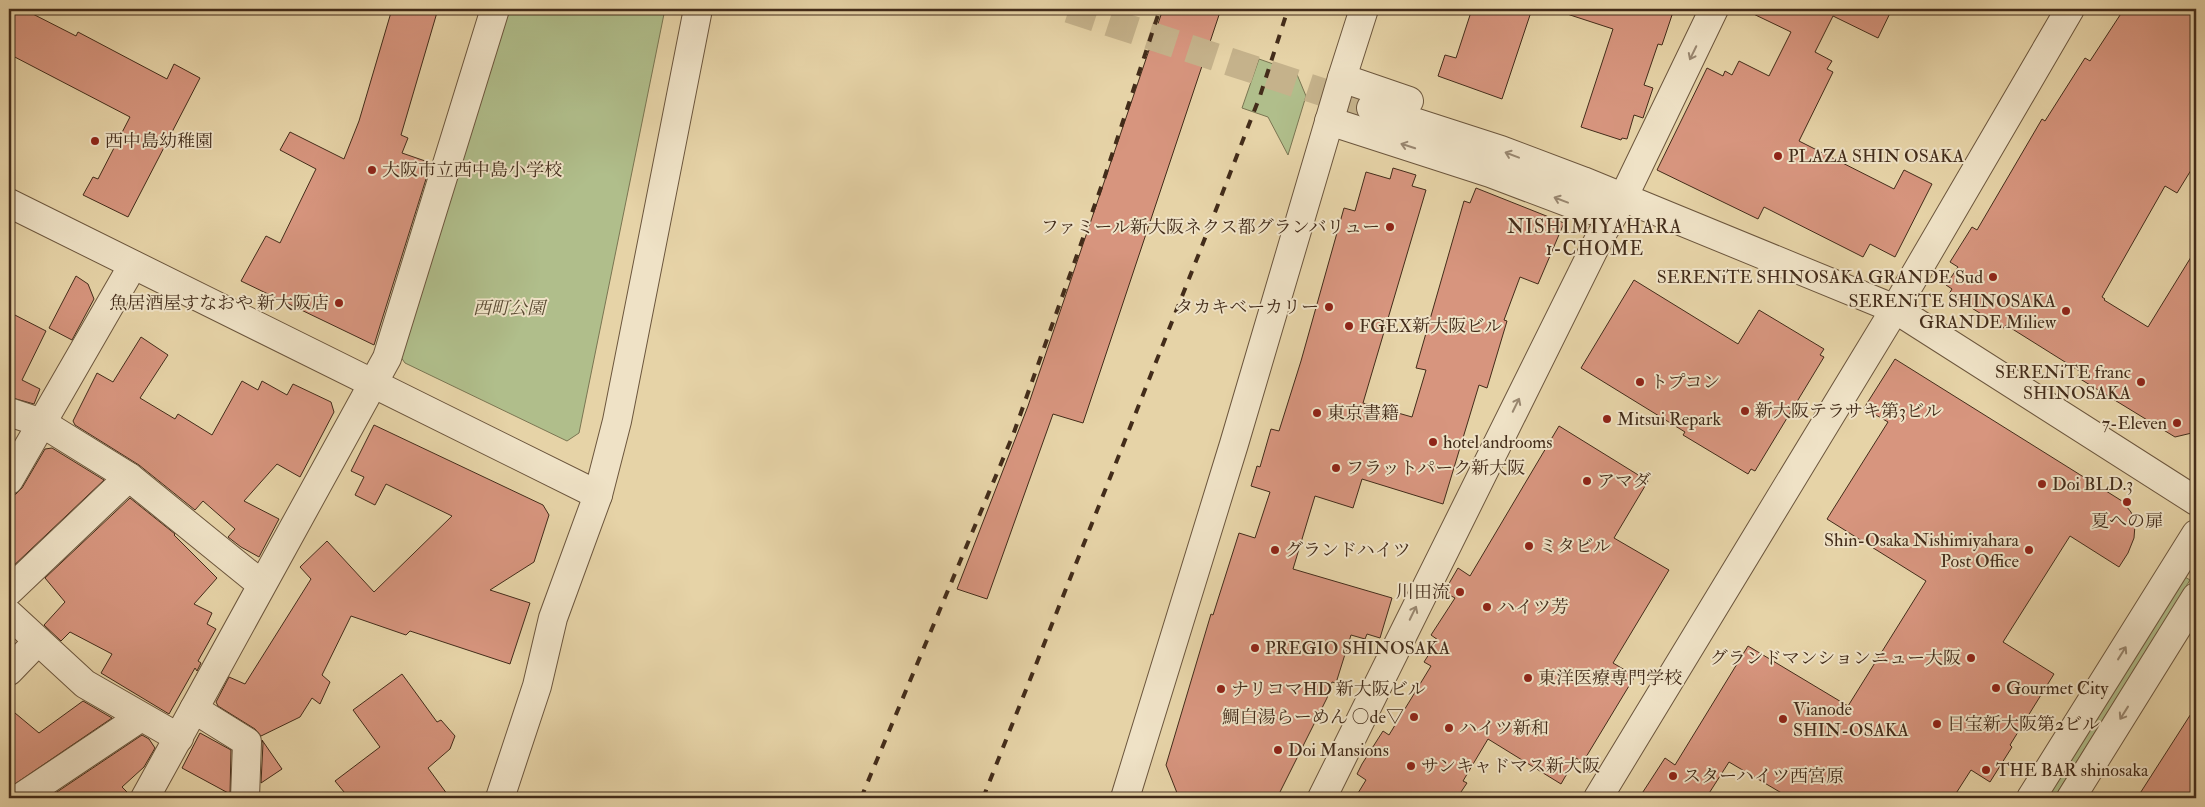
<svg xmlns="http://www.w3.org/2000/svg" width="2205" height="807" font-family="'IM FELL Double Pica','Noto Serif JP',serif">
	<style>
		.green { fill: #b0be8b; stroke: #7a7552 }
		.building { fill: #d7957e; stroke: #432c1a }
		.lines { fill: none; stroke-linecap: round; stroke-linejoin: round }
		.minor-tunnel { stroke: #c5b28b; stroke-width: 28; stroke-dasharray: 28 14; stroke-linecap: butt }
		.minor-casing { stroke: #6c563d; stroke-width: 30 }
		.minor { stroke: #efe2c6; stroke-width: 28 }
		.rail { stroke: #432c1a; stroke-width: 4; stroke-dasharray: 9 9; stroke-linecap: butt }
		.oneway { stroke: #998770 }
		.poi-dot { fill: #8f2418; stroke: #efe2c6; stroke-width: 2 }
		.labels { text-anchor: middle; stroke-width: 4; stroke-linejoin: round; paint-order: stroke }
		.poi-label { font-size: 18px; fill: #432c1a; stroke: #efe2c6; text-anchor: start }
		.park-label { font-size: 18px; font-style: italic; fill: #594931; stroke: #efe2c6 }
		.neighbourhood-label { font-size: 19px; letter-spacing: 1px; fill: #432c1a; stroke: #efe2c6 }
	</style>
	<rect width="100%" height="100%" fill="#e6d3a7"/>
	<filter id="stains"><feTurbulence type="fractalNoise" baseFrequency=".004" numOctaves="4"/><feColorMatrix values="0 0 0 0 .2 0 0 0 0 .09 0 0 0 0 .02 0 0 0 .5 -.17"/></filter>
	<radialGradient id="worn" r=".72"><stop offset=".6" stop-color="#630" stop-opacity="0"/><stop offset="1" stop-color="#630" stop-opacity=".3"/></radialGradient>
	<g class="green">
		<path d="M503,9H665L579,433L567,441L405,363L398,353Z"/>
		<path d="M1259,59L1296,72L1306,96L1288,155L1268,117L1242,108Z"/>
		<path d="M2185,577L2190,580L2054,798H2047Z"/>
	</g>
	<g class="building">
		<path d="M9,9H23L76,36L78,32L167,79L174,64L200,78L128,217L83,195L93,177L98,179L130,117L9,54Z"/>
		<path d="M392,9H438L401,135L408,138L402,153L431,163L374,345L241,281L266,236L280,243L316,169L280,150L290,132L344,159L359,121Z"/>
		<path d="M1163,9H1221L1083,423L1053,414L987,599L957,589L1028,406Z"/>
		<path d="M1472,9H1532L1502,99L1438,76L1445,55L1456,58Z"/>
		<path d="M1565,9H1674L1662,45L1658,44L1644,85L1653,88L1643,118L1634,115L1627,139L1622,138L1621,140L1581,127L1613,29L1564,13Z"/>
		<path d="M1743,9H1892L1878,38L1833,16L1815,52L1832,61L1827,69L1833,72L1799,141L1894,189L1904,170L1932,184L1895,257L1870,244L1863,257L1764,207L1758,219L1657,170L1707,68L1723,76L1725,71L1732,75L1739,61L1769,76L1791,32Z"/>
		<path d="M2124,9H2196V162L2177,193L2165,186L2102,297L2105,299L2104,300L2148,327L2196,249V432L2175,437L2077,377L2081,372L2006,325L2004,328L1949,294L1952,289L1946,285L1958,267L1950,262L1972,227L1977,230L2042,119L2045,121L2085,58L2090,61Z"/>
		<path d="M1393,168L1416,175L1412,186L1426,190L1363,403L1412,417L1426,370L1416,368L1464,201L1470,203L1476,188L1564,223L1538,284L1520,277L1504,320L1507,321L1487,388L1479,385L1443,504L1362,479L1353,508L1315,496L1293,569L1392,598L1380,638L1367,634L1365,639L1351,635L1336,683L1332,682L1327,698L1277,798H1179L1166,765L1211,614L1213,615L1239,533L1255,538L1270,492L1251,486L1257,466L1260,467L1271,429L1279,431L1301,361L1344,208L1355,211L1366,172L1390,179Z"/>
		<path d="M76,276L88,284L94,299L72,340L49,328Z"/>
		<path d="M1634,280L1738,344L1759,310L1824,349L1820,355L1824,357L1755,471L1751,469L1748,474L1683,435L1685,432L1581,368Z"/>
		<path d="M9,312L46,331L22,380L40,389L34,404L9,397Z"/>
		<path d="M141,337L168,355L140,398L175,419L178,414L212,435L242,381L258,390L262,381L287,395L293,384L331,402L334,412L300,477L277,464L244,501L279,519L259,557L241,547L228,537L235,529L203,501L195,510L139,465L75,425L73,421L97,373L113,382Z"/>
		<path d="M1895,359L2122,501L2131,512L2135,525L2134,538L2128,553L2119,567L2070,536L2003,642L2054,674L2010,745L2012,747L1990,782L1971,770L1953,798H1790L1729,762L1706,798H1639L1665,758L1675,765L1748,646L1848,706L1926,581L1827,519L1888,422L1864,408Z"/>
		<path d="M374,425L543,505L549,515L534,562L490,590L530,603L510,664L410,631L406,635L351,616L322,675L330,682L320,704L312,698L300,717L261,736L255,729L218,706L216,702L229,677L245,684L311,579L300,567L327,541L374,592L452,516L386,484L375,505L355,495L364,477L351,471Z"/>
		<path d="M1559,426L1648,481L1614,538L1669,570L1613,663L1635,676L1583,762L1576,758L1561,784L1488,739L1463,781L1467,783L1457,798H1355L1366,780L1357,774L1362,764L1383,731L1389,735L1431,666L1424,662L1438,640L1431,635L1455,598L1444,592L1458,568L1470,576Z"/>
		<path d="M52,448L104,480L9,570V496L16,494L22,488L45,449Z"/>
		<path d="M130,498L175,534L174,535L217,578L194,604L212,613L207,624L216,629L198,661L201,663L197,671L195,668L169,714L101,673L112,654L70,632L61,641L44,625L65,602L45,578Z"/>
		<path d="M402,674L437,722L441,720L455,736L450,749L428,768L450,798H349L335,781L380,747L353,710Z"/>
		<path d="M83,701L112,718L9,788V708L39,733Z"/>
		<path d="M2196,706V798H2137Z"/>
		<path d="M200,733L231,750L230,794L182,768Z"/>
		<path d="M142,735L149,739L155,748L144,767L122,787L130,795L129,798H48Z"/>
		<path d="M262,740L282,769L261,783L263,743Z"/>
	</g>
	<g class="lines">
		<path class="minor-tunnel" d="M1069,9L1371,108"/>
		<g class="minor-casing">
			<g id="minor">
				<path d="M1342,78L1409,101"/>
				<path d="M1371,108L1501,150L1583,181L1895,309L2196,501"/>
				<path d="M1329,121L1490,173L1588,210L1603,207L1623,198"/>
				<path d="M9,203L598,495"/>
				<path d="M9,412L42,423L129,477L261,584"/>
				<path d="M9,480L133,265"/>
				<path d="M9,591L129,477"/>
				<path d="M9,614L85,684L179,738"/>
				<path d="M9,671L38,641"/>
				<path d="M194,709L247,742L245,798"/>
				<path d="M20,798L141,717"/>
				<path d="M145,798L387,358L495,9"/>
				<path d="M500,798L537,686L553,618L598,495L617,421L698,9"/>
				<path d="M1125,798L1234,444L1342,78L1364,9"/>
				<path d="M1322,798L1599,239L1623,198L1714,9"/>
				<path d="M1598,798L1895,309L2070,9"/>
				<path d="M2031,798L2196,534"/>
				<path d="M2071,798L2196,597"/>
			</g>
		</g>
		<use href="#minor" class="minor"/>
		<g class="rail">
			<path d="M861,798L1013,435L1104,179L1160,9"/>
			<path d="M983,798L1200,251L1260,96L1288,9"/>
		</g>
	</g>
	<defs><path id="oneway-shaft" d="M-6 0H5M1.5-3L5.5 0L1.5 3" fill="none" stroke-width="1.6" stroke-linecap="round" stroke-linejoin="round" transform="scale(1.25)"/></defs>
	<g class="oneway">
		<use href="#oneway-shaft" transform="translate(1693 53) rotate(116)"/>
		<use href="#oneway-shaft" transform="translate(1408 146) rotate(-162)"/>
		<use href="#oneway-shaft" transform="translate(1512 155) rotate(-159)"/>
		<use href="#oneway-shaft" transform="translate(1561 200) rotate(-159)"/>
		<use href="#oneway-shaft" transform="translate(1516 405) rotate(-64)"/>
		<use href="#oneway-shaft" transform="translate(1413 613) rotate(-64)"/>
		<use href="#oneway-shaft" transform="translate(2122 653) rotate(-58)"/>
		<use href="#oneway-shaft" transform="translate(2124 713) rotate(122)"/>
	</g>
	<g class="poi-dot">
		<circle cx="95" cy="141" r="5"/>
		<circle cx="1778" cy="156" r="5"/>
		<circle cx="372" cy="170" r="5"/>
		<circle cx="1390" cy="227" r="5"/>
		<circle cx="1993" cy="277" r="5"/>
		<circle cx="339" cy="303" r="5"/>
		<circle cx="1329" cy="307" r="5"/>
		<circle cx="2066" cy="311" r="5"/>
		<circle cx="1349" cy="326" r="5"/>
		<circle cx="1640" cy="382" r="5"/>
		<circle cx="2141" cy="382" r="5"/>
		<circle cx="1745" cy="411" r="5"/>
		<circle cx="1317" cy="413" r="5"/>
		<circle cx="1607" cy="419" r="5"/>
		<circle cx="2177" cy="423" r="5"/>
		<circle cx="1433" cy="442" r="5"/>
		<circle cx="1336" cy="468" r="5"/>
		<circle cx="1587" cy="481" r="5"/>
		<circle cx="2042" cy="484" r="5"/>
		<circle cx="2127" cy="502" r="5"/>
		<circle cx="1529" cy="546" r="5"/>
		<circle cx="1275" cy="550" r="5"/>
		<circle cx="2029" cy="550" r="5"/>
		<circle cx="1460" cy="592" r="5"/>
		<circle cx="1487" cy="607" r="5"/>
		<circle cx="1255" cy="648" r="5"/>
		<circle cx="1971" cy="658" r="5"/>
		<circle cx="1528" cy="678" r="5"/>
		<circle cx="1996" cy="688" r="5"/>
		<circle cx="1221" cy="689" r="5"/>
		<circle cx="1414" cy="717" r="5"/>
		<circle cx="1783" cy="719" r="5"/>
		<circle cx="1937" cy="724" r="5"/>
		<circle cx="1449" cy="728" r="5"/>
		<circle cx="1278" cy="750" r="5"/>
		<circle cx="1411" cy="766" r="5"/>
		<circle cx="1986" cy="770" r="5"/>
		<circle cx="1673" cy="776" r="5"/>
	</g>
	<g class="labels">
		<g class="poi-label">
			<text x="105" y="147">西中島幼稚園</text>
			<text x="1788" y="162">PLAZA SHIN OSAKA</text>
			<text x="382" y="176">大阪市立西中島小学校</text>
			<text x="1380" y="233" text-anchor="end">ファミール新大阪ネクス都グランバリュー</text>
			<text x="1983" y="283" text-anchor="end">SERENiTE SHINOSAKA GRANDE Sud</text>
			<text x="2056" y="307" text-anchor="end">SERENiTE SHINOSAKA<tspan x="2056" dy="21">GRANDE Miliew</tspan></text>
			<text x="329" y="309" text-anchor="end">魚居酒屋すなおや 新大阪店</text>
			<text x="1319" y="313" text-anchor="end">タカキベーカリー</text>
			<text x="1359" y="332">FGEX新大阪ビル</text>
			<text x="2131" y="378" text-anchor="end">SERENiTE franc<tspan x="2131" dy="21">SHINOSAKA</tspan></text>
			<text x="1650" y="388">トプコン</text>
			<text x="1755" y="417">新大阪テラサキ第3ビル</text>
			<text x="1327" y="419">東京書籍</text>
			<text x="1617" y="425">Mitsui Repark</text>
			<text x="2167" y="429" text-anchor="end">7-Eleven</text>
			<text x="1443" y="448">hotel androoms</text>
			<text x="1346" y="474">フラットパーク新大阪</text>
			<text x="1597" y="487">アマダ</text>
			<text x="2052" y="490">Doi BLD.3</text>
			<text x="2127" y="527" text-anchor="middle">夏への扉</text>
			<text x="2019" y="546" text-anchor="end">Shin-Osaka Nishimiyahara<tspan x="2019" dy="21">Post Office</tspan></text>
			<text x="1539" y="552">ミタビル</text>
			<text x="1285" y="556">グランドハイツ</text>
			<text x="1450" y="598" text-anchor="end">川田流</text>
			<text x="1497" y="613">ハイツ芳</text>
			<text x="1265" y="654">PREGIO SHINOSAKA</text>
			<text x="1961" y="664" text-anchor="end">グランドマンションニュー大阪</text>
			<text x="1538" y="684">東洋医療専門学校</text>
			<text x="2006" y="694">Gourmet City</text>
			<text x="1231" y="695">ナリコマHD 新大阪ビル</text>
			<text x="1793" y="715">Vianode<tspan x="1793" dy="21">SHIN-OSAKA</tspan></text>
			<text x="1404" y="723" text-anchor="end">鯛白湯らーめん ○de▽</text>
			<text x="1947" y="730">日宝新大阪第2ビル</text>
			<text x="1459" y="734">ハイツ新和</text>
			<text x="1288" y="756">Doi Mansions</text>
			<text x="1421" y="772">サンキャドマス新大阪</text>
			<text x="1996" y="776">THE BAR shinosaka</text>
			<text x="1683" y="782">スターハイツ西宮原</text>
		</g>
		<g class="park-label">
			<text x="509" y="314">西町公園</text>
		</g>
		<g class="neighbourhood-label">
			<text x="1595" y="233">NISHIMIYAHARA<tspan x="1595" dy="22">1-CHOME</tspan></text>
		</g>
	</g>
	<rect width="2205" height="807" fill="none" stroke="#e6d3a7" stroke-width="30"/>
	<rect x="10" y="10" width="2185" height="787" fill="none" stroke="#432c1a" stroke-width="2.5"/>
	<rect x="15" y="15" width="2175" height="777" fill="none" stroke="#432c1a"/>
	<rect width="100%" height="100%" filter="url(#stains)"/>
	<rect width="100%" height="100%" fill="url(#worn)"/>
</svg>
